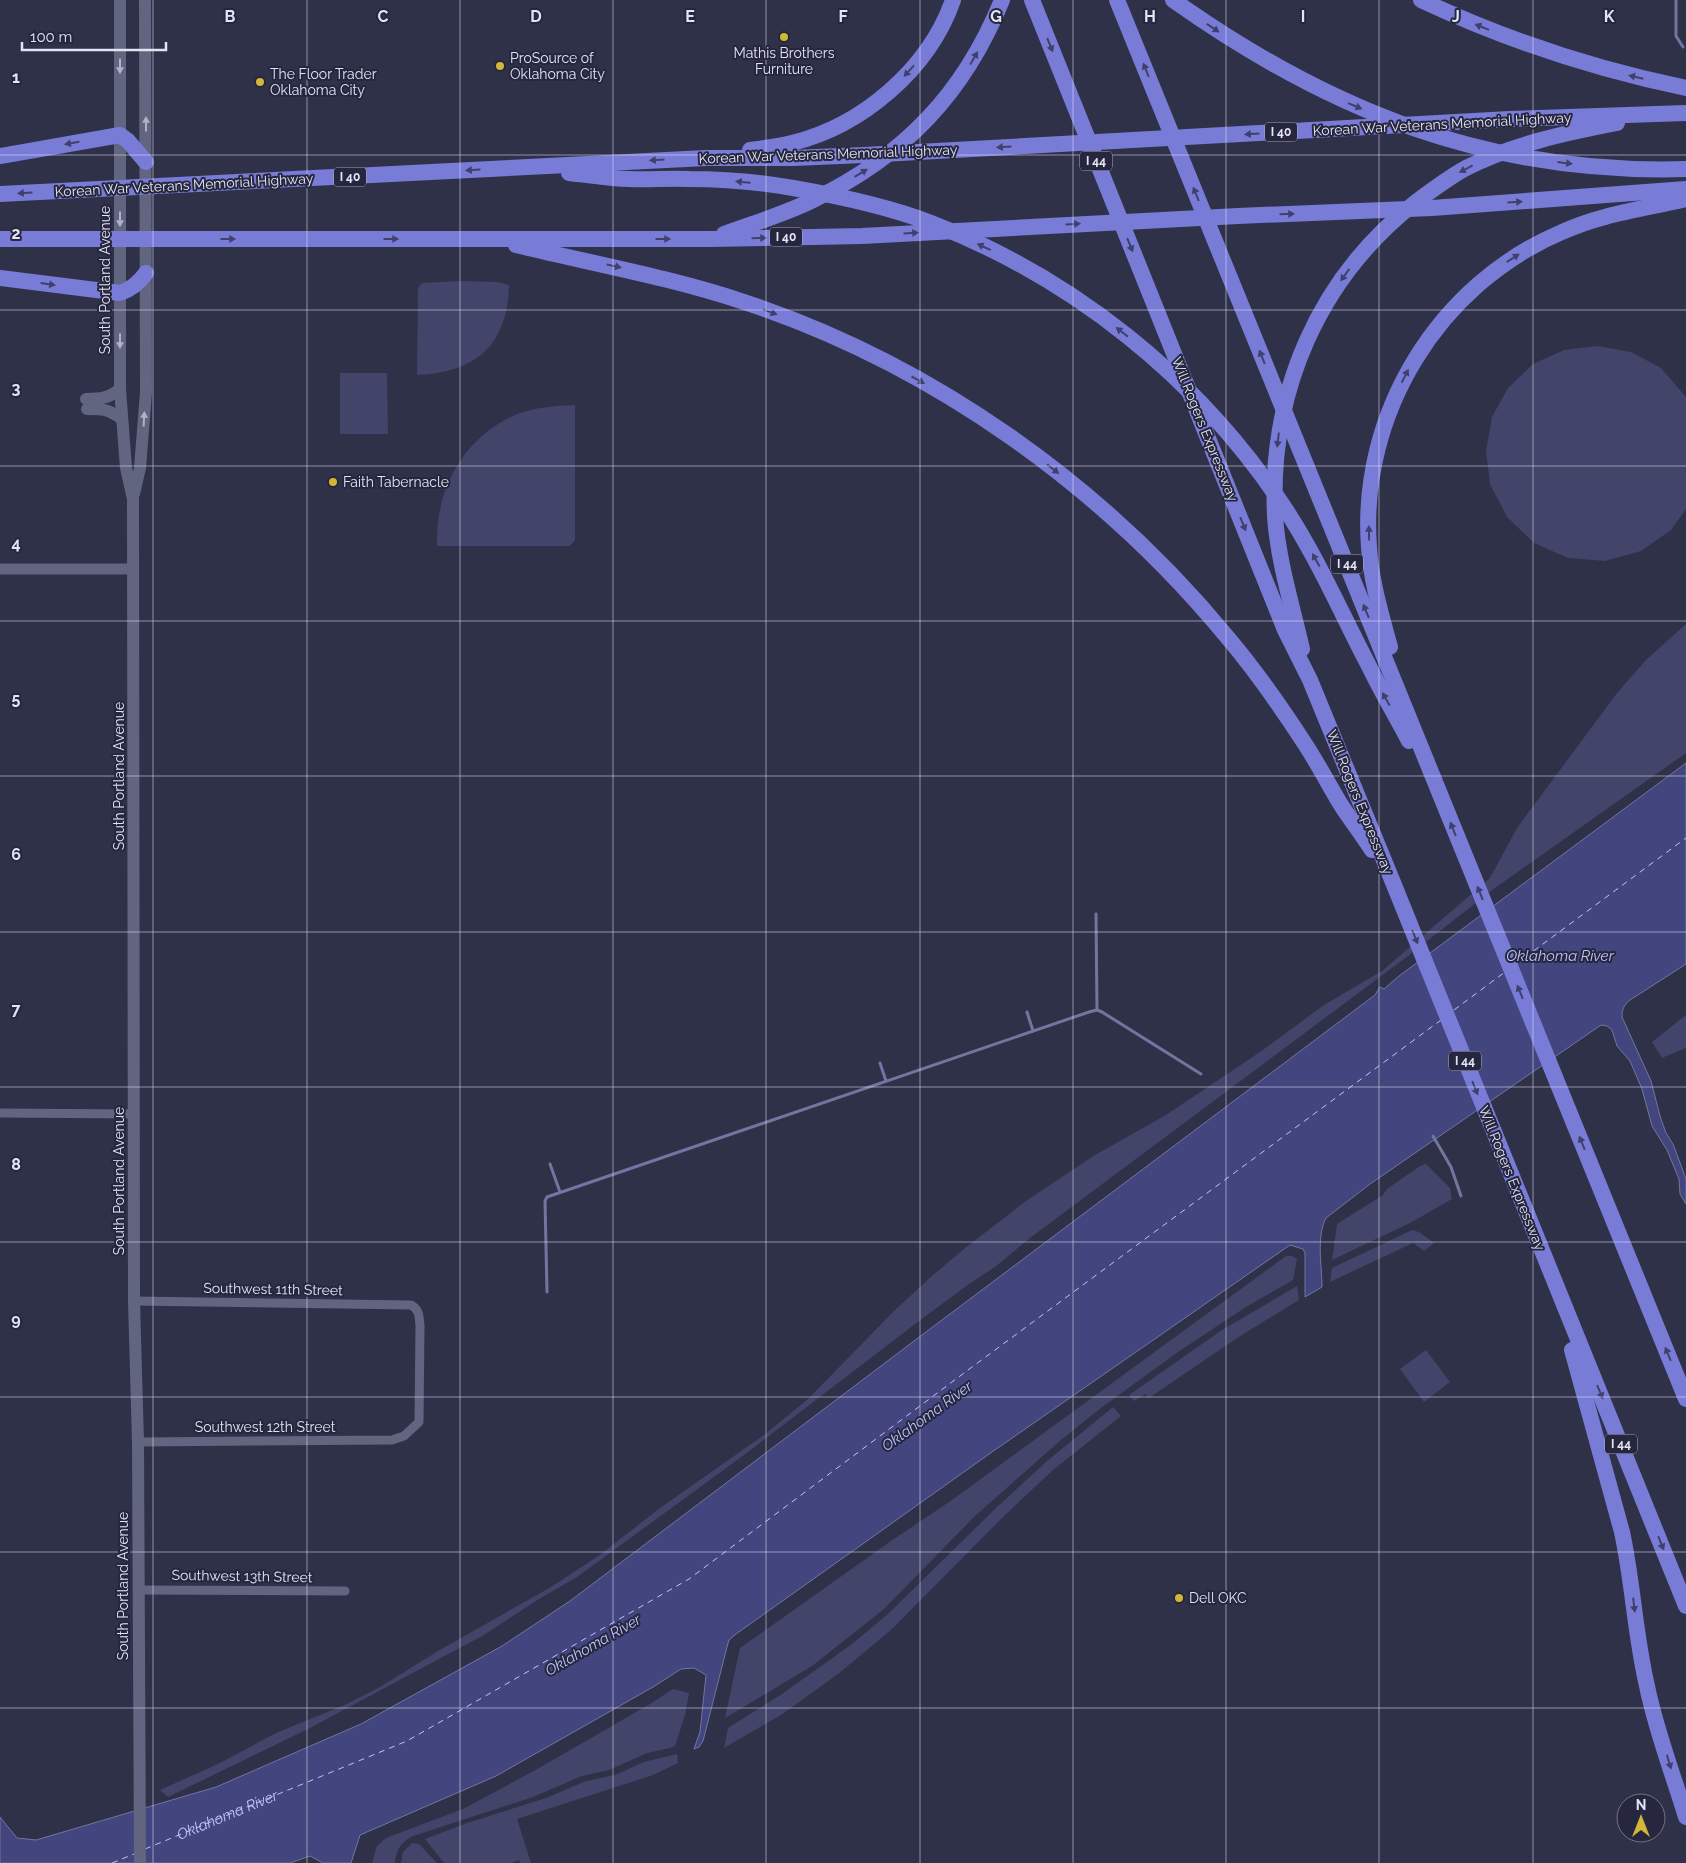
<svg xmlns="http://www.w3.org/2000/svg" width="1686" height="1863" font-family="Raleway,sans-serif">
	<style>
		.green { fill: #424469 }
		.water { fill: #43457e; stroke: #7375a1 }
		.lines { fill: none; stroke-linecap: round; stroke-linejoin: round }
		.stream { stroke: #7375a1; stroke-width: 3 }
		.ferry { stroke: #bfc4f9; stroke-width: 1; stroke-dasharray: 6 5; stroke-linecap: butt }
		.minor { stroke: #62657f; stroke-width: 9 }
		.tertiary { stroke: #62657f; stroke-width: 11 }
		.secondary { stroke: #62657f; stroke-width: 12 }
		.motorway { stroke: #797cd7; stroke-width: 16 }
		.oneway { fill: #3f406c }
		.oneway2 { fill: #afb1c5 }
		.grid { fill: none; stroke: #e2e4f4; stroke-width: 1; stroke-opacity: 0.55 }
		.poi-dot { fill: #d2b635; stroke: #26273e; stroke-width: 2 }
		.labels { text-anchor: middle; stroke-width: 4; stroke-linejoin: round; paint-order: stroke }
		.shield { fill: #26273e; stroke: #aaabbd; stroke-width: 1 }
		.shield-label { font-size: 12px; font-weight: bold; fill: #e2e4f4 }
		.poi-label { font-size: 14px; fill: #e2e4f4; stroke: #26273e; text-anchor: start }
		.street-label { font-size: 14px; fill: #e2e4f4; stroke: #26273e }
		.water-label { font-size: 15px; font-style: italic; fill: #bfc4f9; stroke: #26273e }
		.grid-label { font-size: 16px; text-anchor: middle; font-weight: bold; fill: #e2e4f4; stroke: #26273e; stroke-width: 4; stroke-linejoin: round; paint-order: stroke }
	</style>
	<rect width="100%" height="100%" fill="#2f3149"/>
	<g class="green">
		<path d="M460,281L497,282L509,285C508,345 475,373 417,375L418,288L422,283Z"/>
		<path d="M1598,346L1631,352L1661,368L1686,397V509L1671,530L1641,551L1605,561L1568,558L1534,543L1507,517L1490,484L1486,451L1492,417L1508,388L1533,364L1564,350Z"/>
		<path d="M340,373H387L388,434H340Z"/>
		<path d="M575,405V540L570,546H437C435,490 463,438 515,415C534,407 555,406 575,405Z"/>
		<path d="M1686,624V753L1495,888L1404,959L1030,1238L995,1267L969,1284L919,1321L744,1455L577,1577L539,1599L484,1635L452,1652L308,1729L168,1797L160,1790L220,1763L276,1733L347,1704L380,1687L438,1651L551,1587L574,1572L601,1554L660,1508L764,1435L808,1399L894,1311L933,1275L965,1248L1026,1201L1095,1155L1166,1115L1260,1052L1324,1005L1382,971L1490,878L1517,828L1617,693L1646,660Z"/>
		<path d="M1686,1015V1048L1662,1058L1652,1042Z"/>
		<path d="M1426,1164L1450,1188L1452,1199L1410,1223L1332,1260L1337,1224L1383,1195L1387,1189L1420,1166Z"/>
		<path d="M1412,1230L1419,1232L1434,1243L1424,1251L1413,1243L1330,1282L1332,1268Z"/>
		<path d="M1286,1256H1292L1297,1259L1293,1280L1246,1307L1178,1352L1101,1408L1061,1440L975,1516L884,1609L812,1666L725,1718L740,1648L891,1541L952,1500Z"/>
		<path d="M1297,1286L1299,1300L1237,1338L1149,1398L1145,1394L1134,1401L1129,1395L1222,1330Z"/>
		<path d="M1426,1350L1450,1382L1424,1402L1400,1369Z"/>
		<path d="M1113,1407L1121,1416L1053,1470L1003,1517L892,1629L838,1674L781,1715L724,1748L728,1728L782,1694L852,1644L889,1613L997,1507L1047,1461Z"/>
		<path d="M673,1689L689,1693L685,1715L675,1746L670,1748L647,1753L609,1770L582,1776L533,1797L413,1836C400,1843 397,1849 395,1863H372L377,1846L386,1838L463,1809L539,1768L650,1704Z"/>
		<path d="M677,1754L678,1763L653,1775L517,1819L531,1863H520L519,1860L512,1863H444L425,1839L467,1823L546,1798L586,1781L615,1775L644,1762Z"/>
		<path d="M412,1843L419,1844L437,1863H401L403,1852Z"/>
	</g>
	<path class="water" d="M1686,763V964L1630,1000C1624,1005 1622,1009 1622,1017L1651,1081L1660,1116L1666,1133L1673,1144L1686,1179V1204L1680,1194L1679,1179L1667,1150L1652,1126L1642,1089L1630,1061L1617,1046L1612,1030L1607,1026L1601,1025L1370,1184L1326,1218C1316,1237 1322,1266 1322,1287L1305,1297V1253L1303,1249L1290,1245L992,1452L736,1634L729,1640L727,1647L703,1741L699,1747L694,1749L700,1732L706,1675L694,1668L681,1669L653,1687L496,1776L360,1835L351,1863H323L310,1856L290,1863H0V1817L17,1838L36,1840L216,1787L361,1724L502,1646L570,1601L918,1338L1375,995L1380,987L1384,989L1399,976Z"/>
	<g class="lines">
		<g class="stream">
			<path d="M1676,0V36L1683,47"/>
			<path d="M1096,914L1097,1010"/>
			<path d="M1027,1012L1033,1031"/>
			<path d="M880,1063L886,1081"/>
			<path d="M1433,1136L1451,1167L1461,1196"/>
			<path d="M550,1164L560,1192"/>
			<path d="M547,1292L545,1201L547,1197L1089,1012L1097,1010L1102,1012L1201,1074"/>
		</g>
		<g class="ferry">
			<path d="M1516,964L1686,838"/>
			<path d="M1454,1010L1505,972"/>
			<path id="s1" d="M145,1849L407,1741L689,1579L968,1370L1441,1020"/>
			<path d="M112,1863L134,1854"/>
		</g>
		<g class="minor">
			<path d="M0,1113L134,1114"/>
			<path d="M134,1301L411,1305C420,1310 419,1317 420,1326L419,1422L404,1436L392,1440L138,1442"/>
			<path d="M138,1590L345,1591"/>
		</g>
		<path class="tertiary" d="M0,569H133"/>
		<g class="secondary">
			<path d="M120,0V389L126,468L133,499L134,1301L138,1442L140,1863"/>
			<path d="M86,399C101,399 109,398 120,389"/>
			<path d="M87,409C103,409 108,409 122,419"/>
			<path d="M134,494L140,468L146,392L145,0"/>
		</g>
		<g class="motorway">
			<path d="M1032,0L1285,630L1310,680L1390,875L1686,1606"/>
			<path d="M1117,0L1686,1399"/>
			<path d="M1173,0C1331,112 1490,175 1686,169"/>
			<path d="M1421,0C1506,40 1594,69 1686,88"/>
			<path d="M750,150C764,148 778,147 792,143C862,126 929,69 953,0"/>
			<path d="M0,156L120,135L128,141L146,162"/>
			<path d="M569,173C589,175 609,179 629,179C649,180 669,178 689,179C724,179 759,182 793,188C839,196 887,206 931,223C1073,278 1197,377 1282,504C1317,556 1341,613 1370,668C1382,693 1396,716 1409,741"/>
			<path d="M0,194L706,158H793L864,155L1510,119L1686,113"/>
			<path d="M724,234C754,223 785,214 813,200C904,156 964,94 1002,0"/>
			<path d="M0,239H710L862,236L1238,216L1432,208L1686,189"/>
			<path d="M516,245C594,264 669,277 744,302C932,364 1103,486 1228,638C1256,671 1281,707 1305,744C1318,764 1329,785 1341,805C1351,820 1362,835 1372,850"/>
			<path d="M0,278L120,293C132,289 139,283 146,273"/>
			<path d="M1390,647C1381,614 1371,581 1369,547C1359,413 1439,284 1562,232C1601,214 1644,209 1686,199"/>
			<path d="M1302,649C1292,605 1278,561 1275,516C1269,393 1318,278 1416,202C1432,190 1448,178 1466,168C1514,144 1565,133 1617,123"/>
			<path d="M1572,1350L1622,1532C1633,1583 1635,1635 1647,1686C1656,1731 1673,1774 1686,1817"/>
		</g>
	</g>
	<defs><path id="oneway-solid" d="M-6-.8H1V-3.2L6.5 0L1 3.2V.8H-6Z" transform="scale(1.25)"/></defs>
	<g class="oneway">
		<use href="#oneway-solid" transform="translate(1482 27) rotate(-158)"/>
		<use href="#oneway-solid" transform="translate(1213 28) rotate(34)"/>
		<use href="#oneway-solid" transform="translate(1050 45) rotate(68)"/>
		<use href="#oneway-solid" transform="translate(974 58) rotate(-60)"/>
		<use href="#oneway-solid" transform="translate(1146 70) rotate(-112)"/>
		<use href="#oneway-solid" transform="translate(909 71) rotate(132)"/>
		<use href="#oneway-solid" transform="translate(1636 77) rotate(-167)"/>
		<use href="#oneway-solid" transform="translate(1355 106) rotate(23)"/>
		<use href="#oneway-solid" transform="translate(1252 134) rotate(177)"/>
		<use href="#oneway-solid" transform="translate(72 143) rotate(170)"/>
		<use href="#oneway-solid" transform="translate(1004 147) rotate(177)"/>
		<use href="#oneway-solid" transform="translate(657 160) rotate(177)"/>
		<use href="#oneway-solid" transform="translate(1565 163) rotate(7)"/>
		<use href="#oneway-solid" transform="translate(1466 169) rotate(152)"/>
		<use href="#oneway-solid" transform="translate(473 170) rotate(177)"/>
		<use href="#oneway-solid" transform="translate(861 173) rotate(-31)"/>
		<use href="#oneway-solid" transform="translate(743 182) rotate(-175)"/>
		<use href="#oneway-solid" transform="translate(25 193) rotate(177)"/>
		<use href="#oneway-solid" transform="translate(1196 194) rotate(-112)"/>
		<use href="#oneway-solid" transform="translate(1515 202) rotate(-4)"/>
		<use href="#oneway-solid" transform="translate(1287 214) rotate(-2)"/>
		<use href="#oneway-solid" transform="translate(1073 224) rotate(-3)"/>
		<use href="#oneway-solid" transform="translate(911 233) rotate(-3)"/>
		<use href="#oneway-solid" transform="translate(759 238) rotate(-1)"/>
		<use href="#oneway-solid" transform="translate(228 239)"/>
		<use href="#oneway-solid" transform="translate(391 239)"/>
		<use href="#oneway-solid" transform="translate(663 239)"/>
		<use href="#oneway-solid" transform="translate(1130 245) rotate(68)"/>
		<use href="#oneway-solid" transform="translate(984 247) rotate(-155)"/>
		<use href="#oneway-solid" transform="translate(1513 258) rotate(-33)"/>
		<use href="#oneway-solid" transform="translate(614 266) rotate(12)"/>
		<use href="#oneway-solid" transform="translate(1345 275) rotate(126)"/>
		<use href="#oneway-solid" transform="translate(48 284) rotate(8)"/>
		<use href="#oneway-solid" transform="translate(770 312) rotate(20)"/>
		<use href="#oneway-solid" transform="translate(1122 332) rotate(-142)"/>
		<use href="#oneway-solid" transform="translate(1262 357) rotate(-112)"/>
		<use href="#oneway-solid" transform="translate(1405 376) rotate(-63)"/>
		<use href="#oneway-solid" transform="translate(918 380) rotate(29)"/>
		<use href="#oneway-solid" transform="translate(1278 440) rotate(97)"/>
		<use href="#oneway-solid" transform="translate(1053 469) rotate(38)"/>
		<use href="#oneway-solid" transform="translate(1243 524) rotate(68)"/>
		<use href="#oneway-solid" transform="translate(1369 533) rotate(-91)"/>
		<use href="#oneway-solid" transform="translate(1316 560) rotate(-119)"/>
		<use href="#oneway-solid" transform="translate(1366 611) rotate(-112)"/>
		<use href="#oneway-solid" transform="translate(1386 699) rotate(-119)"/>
		<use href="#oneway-solid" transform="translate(1453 829) rotate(-112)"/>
		<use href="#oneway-solid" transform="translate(1480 893) rotate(-112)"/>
		<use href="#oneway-solid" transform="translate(1415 937) rotate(68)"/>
		<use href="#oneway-solid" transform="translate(1520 992) rotate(-112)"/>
		<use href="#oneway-solid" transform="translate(1475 1088) rotate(68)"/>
		<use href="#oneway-solid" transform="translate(1582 1143) rotate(-112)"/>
		<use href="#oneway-solid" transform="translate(1668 1354) rotate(-112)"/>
		<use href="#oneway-solid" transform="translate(1600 1392) rotate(67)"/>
		<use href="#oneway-solid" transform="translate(1661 1543) rotate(68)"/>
		<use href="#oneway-solid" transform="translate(1634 1605) rotate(83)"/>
		<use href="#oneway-solid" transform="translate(1669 1762) rotate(73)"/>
	</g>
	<g class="oneway2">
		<use href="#oneway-solid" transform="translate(120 66) rotate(90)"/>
		<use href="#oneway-solid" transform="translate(146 124) rotate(-90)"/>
		<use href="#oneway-solid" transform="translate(120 219) rotate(90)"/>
		<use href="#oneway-solid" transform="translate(120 341) rotate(90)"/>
		<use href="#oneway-solid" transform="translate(144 419) rotate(-87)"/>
	</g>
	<path class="grid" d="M153,0V1863M307,0V1863M460,0V1863M613,0V1863M766,0V1863M920,0V1863M1073,0V1863M1226,0V1863M1379,0V1863M1533,0V1863M0,155H1686M0,310H1686M0,466H1686M0,621H1686M0,776H1686M0,932H1686M0,1087H1686M0,1242H1686M0,1397H1686M0,1552H1686M0,1708H1686"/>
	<g class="poi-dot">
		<circle cx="784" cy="37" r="5"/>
		<circle cx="500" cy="66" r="5"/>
		<circle cx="260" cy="82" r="5"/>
		<circle cx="333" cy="482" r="5"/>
		<circle cx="1179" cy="1598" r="5"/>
	</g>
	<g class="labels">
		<g class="shield">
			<rect x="1265" y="122.5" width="32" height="19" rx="4"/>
			<rect x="1080" y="151.5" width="32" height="19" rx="4"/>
			<rect x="334" y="167.5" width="32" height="19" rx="4"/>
			<rect x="770" y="227.5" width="32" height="19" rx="4"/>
			<rect x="1331" y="554.5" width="32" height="19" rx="4"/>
			<rect x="1449" y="1051.5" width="32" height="19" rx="4"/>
			<rect x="1605" y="1434.5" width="32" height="19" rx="4"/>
		</g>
		<g class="shield-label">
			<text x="1281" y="136">I 40</text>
			<text x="1096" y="165">I 44</text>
			<text x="350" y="181">I 40</text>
			<text x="786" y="241">I 40</text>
			<text x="1347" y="568">I 44</text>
			<text x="1465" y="1065">I 44</text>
			<text x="1621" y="1448">I 44</text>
		</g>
		<g class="poi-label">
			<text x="784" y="58" text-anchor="middle">Mathis Brothers<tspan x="784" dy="16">Furniture</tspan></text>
			<text x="510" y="63">ProSource of<tspan x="510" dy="16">Oklahoma City</tspan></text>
			<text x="270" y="79">The Floor Trader<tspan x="270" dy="16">Oklahoma City</tspan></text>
			<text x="343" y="487">Faith Tabernacle</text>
			<text x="1189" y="1603">Dell OKC</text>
		</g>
		<g class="street-label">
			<text transform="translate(1442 124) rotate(-3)" y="5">Korean War Veterans Memorial Highway</text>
			<text transform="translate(828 154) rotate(-2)" y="5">Korean War Veterans Memorial Highway</text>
			<text transform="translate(184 185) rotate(-3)" y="5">Korean War Veterans Memorial Highway</text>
			<text transform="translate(105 280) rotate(-90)" y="5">South Portland Avenue</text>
			<text transform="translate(1205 429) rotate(68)" y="5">Will Rogers Expressway</text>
			<text transform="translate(119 776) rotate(-90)" y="5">South Portland Avenue</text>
			<text transform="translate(1360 802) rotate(68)" y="5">Will Rogers Expressway</text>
			<text transform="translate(1512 1178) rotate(68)" y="5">Will Rogers Expressway</text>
			<text transform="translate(119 1181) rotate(-90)" y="5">South Portland Avenue</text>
			<text transform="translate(273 1289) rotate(1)" y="5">Southwest 11th Street</text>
			<text x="265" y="1432">Southwest 12th Street</text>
			<text transform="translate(242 1576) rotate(1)" y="5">Southwest 13th Street</text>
			<text transform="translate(123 1586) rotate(-90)" y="5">South Portland Avenue</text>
		</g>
		<g class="water-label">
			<text x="1560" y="961">Oklahoma River</text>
			<text transform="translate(927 1416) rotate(-36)" y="5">Oklahoma River</text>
			<text transform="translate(593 1645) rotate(-30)" y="5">Oklahoma River</text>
			<text dy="5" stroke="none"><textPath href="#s1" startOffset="89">Oklahoma River</textPath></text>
		</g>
	</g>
	<g class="grid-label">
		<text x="230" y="22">B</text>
		<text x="383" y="22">C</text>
		<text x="536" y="22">D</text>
		<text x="690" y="22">E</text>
		<text x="843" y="22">F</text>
		<text x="996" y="22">G</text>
		<text x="1150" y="22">H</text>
		<text x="1303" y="22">I</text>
		<text x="1456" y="22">J</text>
		<text x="1609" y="22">K</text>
		<text x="16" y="83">1</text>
		<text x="16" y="239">2</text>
		<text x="16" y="394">3</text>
		<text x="16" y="549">4</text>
		<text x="16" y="704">5</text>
		<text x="16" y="860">6</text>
		<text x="16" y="1015">7</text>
		<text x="16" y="1170">8</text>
		<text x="16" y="1325">9</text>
	</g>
	<g transform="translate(1641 1818)"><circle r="24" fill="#26273e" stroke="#717387"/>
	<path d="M0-4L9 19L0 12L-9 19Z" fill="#d2b635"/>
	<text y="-8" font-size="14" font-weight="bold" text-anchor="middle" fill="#e2e4f4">N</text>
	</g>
	<path d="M22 42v8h144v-8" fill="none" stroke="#e2e4f4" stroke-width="2.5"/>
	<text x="30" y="42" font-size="15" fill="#e2e4f4" stroke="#26273e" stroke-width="4" paint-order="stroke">100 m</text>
</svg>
